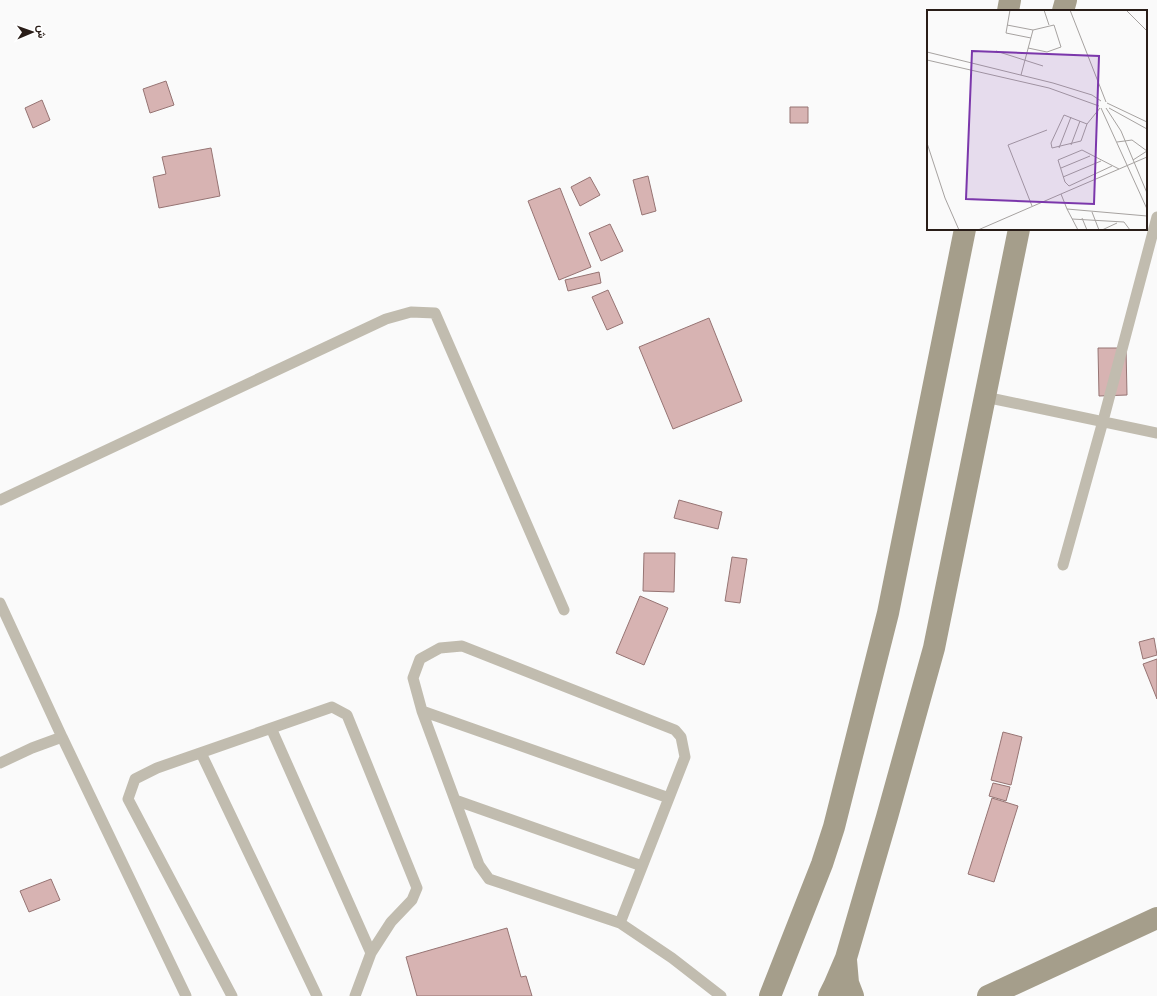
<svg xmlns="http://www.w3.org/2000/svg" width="1157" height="996" viewBox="0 0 1157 996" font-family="Georgia,Vazirmatn,serif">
<rect width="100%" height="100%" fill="#fafafa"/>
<path fill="#d7b3b2" stroke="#967473" d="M166 81 174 105 150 113 143 89Z
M42 100 50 120 33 128 25 108Z
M790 107H808V123H790Z
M211 148 220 196 159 208 153 177 166 174 162 157Z
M648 176 656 211 642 215 633 180Z
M590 177 600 195 580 206 571 187Z
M560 188 591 267 559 280 528 201Z
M610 224 623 251 601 261 589 233Z
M599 272 601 283 568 291 565 280Z
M608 290 623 323 607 330 592 297Z
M709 318 742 401 673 429 639 347Z
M1098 348H1126L1127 395 1099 396Z
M679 500 722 512 718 529 674 518Z
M644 553H675L674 592 643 591Z
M732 557 747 559 740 603 725 601Z
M640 596 668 608 644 665 616 653Z
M1154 638 1157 655 1143 659 1139 642Z
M1157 659V699L1143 664Z
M1003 732 1022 737 1011 785 991 780Z
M993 783 1010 787 1006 801 989 796Z
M992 798 1018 806 994 882 968 874Z
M51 879 60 900 29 912 20 891Z
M507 928 521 977 526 976 532 996H417L406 957Z"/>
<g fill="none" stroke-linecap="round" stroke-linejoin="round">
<path stroke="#c1bcaf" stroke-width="11" d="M985 397 1157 433
M0 500 386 319 411 312 435 313 564 610
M1063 565 1103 421 1157 217
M0 603 62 737
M422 711 669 798
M271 728 371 953
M201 753 317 996
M0 763 32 748 62 737 186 996
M455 800 642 866
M620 923 685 757 681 737 675 730 462 646 440 648 420 659 413 678 422 711 479 865 489 879 620 923 672 958 721 996
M232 996 128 799 135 779 157 768 332 707 347 715 417 888 412 900 391 922 371 953 355 996"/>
<path stroke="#a59e8b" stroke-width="22" d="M1008 11 1010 0
M1063 11 1066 0
M846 960 848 983 853 996
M770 996 822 864 834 827 888 613 965 229
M829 996 834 986 846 958 887 817 934 648 1019 229
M988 996 1157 918"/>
</g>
<g transform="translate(927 10)">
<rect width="220" height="220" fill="#fafafa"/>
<path fill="none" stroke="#a6a2a0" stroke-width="1" d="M83 0 79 23 104 28M117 0 122 15M143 0 179 92M199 0 220 21M80 15 106 20 94 65M101 38 120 42 134 37 127 15 106 20M69 41 116 56M0 42 126 73 165 85 174 91M0 50 122 78 172 96M180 93 220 112M174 98 220 199M179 98 194 121 220 183M182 98 220 119M160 114 137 105 124 133 125 138 154 131 160 114 173 98M190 132 205 130 220 141M0 133 18 188 32 220M144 135 153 111M132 138 144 107M220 147 134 184 140 199 220 206M206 150 220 141M185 156 142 176 138 172 131 150 155 140 192 159M134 158 163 146M136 167 174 151M105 196 81 135 120 120M140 199 151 220M165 202 172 220M155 208 160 220M145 209 197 212 203 220M51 220 134 184M175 220 190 213"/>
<path fill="#7b37ab" fill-opacity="0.15" stroke="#7b37ab" stroke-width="2" d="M45 41 172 46 167 194 39 189Z"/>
<rect width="220" height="220" fill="none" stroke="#291d18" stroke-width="2"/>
</g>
<g transform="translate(32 32) rotate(88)" stroke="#ffffff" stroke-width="3" paint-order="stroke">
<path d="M0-3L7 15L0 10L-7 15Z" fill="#291d18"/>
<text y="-6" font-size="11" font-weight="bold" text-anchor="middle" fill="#291d18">ش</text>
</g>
</svg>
